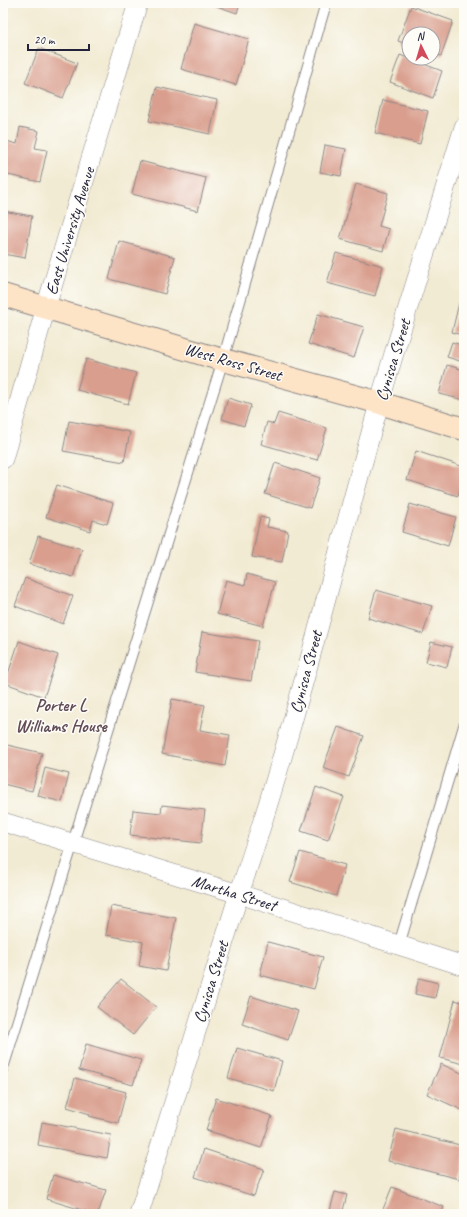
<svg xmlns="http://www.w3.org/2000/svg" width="467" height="1217" viewBox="0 0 467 1217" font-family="Caveat,sans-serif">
<rect width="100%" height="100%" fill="#fdfcf7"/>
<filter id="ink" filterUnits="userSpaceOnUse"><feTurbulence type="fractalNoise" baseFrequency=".025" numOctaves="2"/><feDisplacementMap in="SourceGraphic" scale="8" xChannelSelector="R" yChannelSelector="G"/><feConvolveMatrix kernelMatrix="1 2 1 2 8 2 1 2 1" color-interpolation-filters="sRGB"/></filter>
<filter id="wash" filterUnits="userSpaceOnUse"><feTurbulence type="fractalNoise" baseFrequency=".012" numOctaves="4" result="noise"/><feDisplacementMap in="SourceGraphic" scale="16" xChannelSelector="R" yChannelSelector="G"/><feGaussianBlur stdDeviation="0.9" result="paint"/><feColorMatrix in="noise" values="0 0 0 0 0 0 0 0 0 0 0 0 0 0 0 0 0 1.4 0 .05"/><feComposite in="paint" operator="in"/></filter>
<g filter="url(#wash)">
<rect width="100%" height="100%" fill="#f2ebd3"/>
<g id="blocks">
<path fill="#d99e8d" d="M208 3H240L237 13Z
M411 6 453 21 441 56 433 53V34H409V45L398 41Z
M194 23 249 39 236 85 181 69Z
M39 48 77 63 63 98 25 83Z
M400 55 442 71 433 98 390 82Z
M157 87 217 100 210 134 149 121Z
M383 100 428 111 420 144 375 133Z
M20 127 39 131 35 148 47 150 40 182 3 174V140L17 144Z
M325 145 346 149 341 176 320 172Z
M140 161 206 178 198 211 132 194Z
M356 184 388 193 379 226 389 229 383 251 340 239Z
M3 211 32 216 25 258 3 254Z
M119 241 175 257 165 294 109 279Z
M336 253 383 266 375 296 327 283Z
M459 303 464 304V336L452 332Z
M318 314 364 327 354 358 308 344Z
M452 342 464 346 463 362 447 357Z
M86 359 136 373 128 404 77 390Z
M447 365 464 370V400L439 394Z
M228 398 251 405 244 426 222 419Z
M278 413 327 428 317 460 261 444 267 422 274 424Z
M69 421 130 432 124 462 63 451Z
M416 451 464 467V476L458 496 407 480Z
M275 463 320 478 310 508 265 494Z
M57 485 113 503 107 524 93 520 90 531 46 517Z
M410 504 456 517 448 546 402 532Z
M260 517 269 519 267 527 288 531 282 562 252 557Z
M38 536 82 549 73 577 29 564Z
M247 574 275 582 263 626 217 614 226 580 245 585Z
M25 578 73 596 63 624 15 606Z
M376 590 432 606 423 634 368 618Z
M202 632 258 641 251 681 195 672Z
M19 641 58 655 44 697 5 683Z
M431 642 452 647 447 667 426 662Z
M172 699 205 705 200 730 230 735 225 766 162 754Z
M338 727 364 736 349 777 323 768Z
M3 744 42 753 32 791 3 784Z
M45 768 69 774 62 802 38 796Z
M316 787 344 797 328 840 301 831Z
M162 805 205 810 201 843 130 835 133 810 161 813Z
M300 852 345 865 336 896 290 882Z
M111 906 176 918 166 971 139 966 143 942 106 935Z
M268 942 323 957 314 989 260 975Z
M419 978 438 983 435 998 415 994Z
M121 979 156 1007 133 1035 97 1007Z
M251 996 298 1011 288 1040 242 1024Z
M455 1000 464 1003V1064L440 1058Z
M86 1044 141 1060 133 1085 79 1070Z
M237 1048 282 1061 274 1091 228 1078Z
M441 1064 464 1074V1111L427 1094Z
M75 1078 126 1092 118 1123 89 1116 90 1114 67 1107Z
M216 1098 272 1116 261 1148 206 1130Z
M42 1122 111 1135 107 1158 38 1145Z
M396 1129 464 1146V1158L459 1179 388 1161Z
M204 1149 264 1169 254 1196 195 1177Z
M53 1175 106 1190 98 1214H95L46 1199Z
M392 1187 444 1207 441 1214H381Z
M335 1192 347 1195 342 1214H329Z"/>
</g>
</g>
<g filter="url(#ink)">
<use href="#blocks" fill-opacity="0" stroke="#8a8687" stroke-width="1"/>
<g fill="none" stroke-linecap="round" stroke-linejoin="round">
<g stroke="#8a8687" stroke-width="12">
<path id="lane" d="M399 945 464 726
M3 1068 223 360 326 3"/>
</g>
<g stroke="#8a8687" stroke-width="20">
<path id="street" d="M3 459 46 307 138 3
M3 822 239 894 464 966
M139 1214 239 894C294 733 333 567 379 404 406 311 436 219 464 127"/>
</g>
<g stroke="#8a8687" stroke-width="24">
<path id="secondary" d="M3 295 209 356 380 403 464 429"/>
</g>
<use href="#lane" stroke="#fff" stroke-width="10"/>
<use href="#street" stroke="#fff" stroke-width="19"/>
<use href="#secondary" stroke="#fee4c6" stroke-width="22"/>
</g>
</g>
<g text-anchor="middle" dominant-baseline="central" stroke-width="3" stroke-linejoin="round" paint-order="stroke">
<g font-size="17" fill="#22223b" stroke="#fdfcf7">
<text transform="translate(70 231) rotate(-73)">East University Avenue</text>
<text transform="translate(393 360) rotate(-73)">Cynisca Street</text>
<text transform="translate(233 362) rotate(16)">West Ross Street</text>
<text transform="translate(306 672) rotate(-75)">Cynisca Street</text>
<text transform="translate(234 893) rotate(17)">Martha Street</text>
<text transform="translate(211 982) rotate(-73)">Cynisca Street</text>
</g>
<g font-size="18" font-weight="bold" fill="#624d58" stroke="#fdfcf7">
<text x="61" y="705">Porter L<tspan x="61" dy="21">Williams House</tspan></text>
</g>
</g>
<rect width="467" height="1217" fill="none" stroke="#fdfcf7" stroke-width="16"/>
<g transform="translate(421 46) rotate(355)"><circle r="19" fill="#fdfcf7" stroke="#a5a5ac"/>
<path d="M0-3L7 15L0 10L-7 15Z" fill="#d1495b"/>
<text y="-6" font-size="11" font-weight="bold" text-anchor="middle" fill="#22223b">N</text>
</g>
<path d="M28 44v6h61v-6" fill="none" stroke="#22223b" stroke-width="2"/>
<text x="34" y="44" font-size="12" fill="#22223b" stroke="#fdfcf7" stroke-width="3" paint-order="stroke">20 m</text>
</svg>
